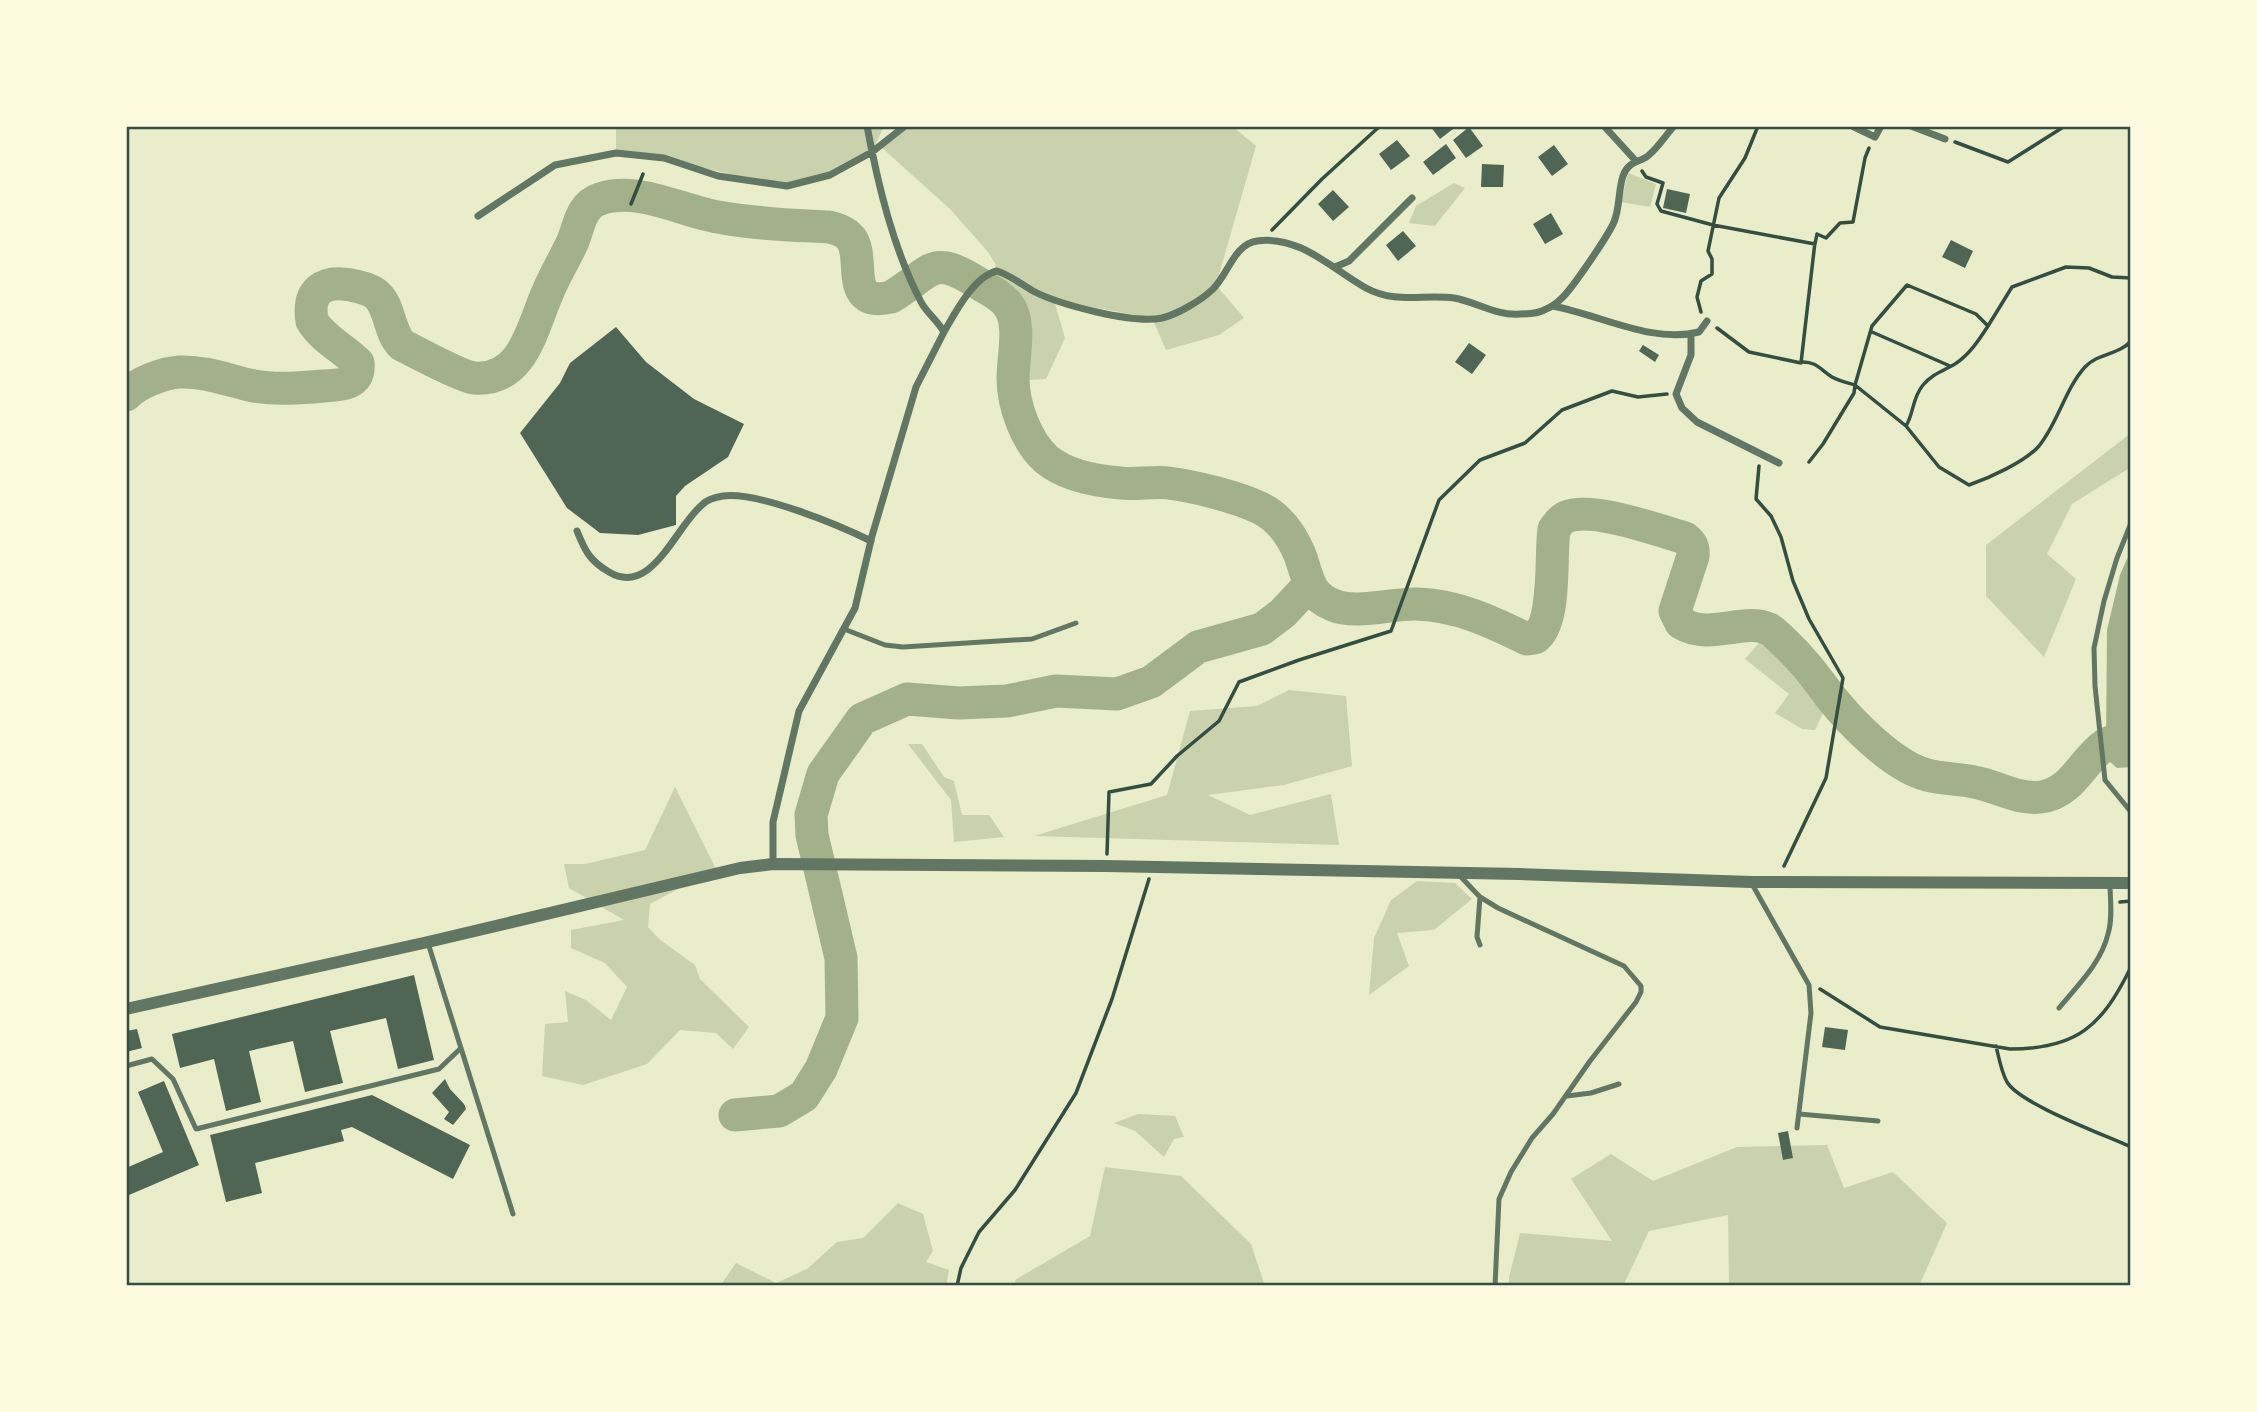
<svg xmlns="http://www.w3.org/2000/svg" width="2257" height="1412" viewBox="0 0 2257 1412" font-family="'Zilla Slab',serif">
<rect width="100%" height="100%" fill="#e9edc9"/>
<path fill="#cad2ad" d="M616 126H884L872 152 830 175 777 185 674 161 616 153Z
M900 126H1232L1256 146 1216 285 1244 318 1219 335 1166 350 1152 318 1054 300 1065 338 1046 379 1013 381C1014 359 1021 328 1009 308 1005 300 995 295 988 289L996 265 988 252 950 209 880 146Z
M1628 173 1656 184 1650 207 1621 202Z
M1454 183 1465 188 1435 226 1409 223 1416 206Z
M2131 433V467L2072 504 2047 554 2076 579 2044 657 1986 596V545Z
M1770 630 1807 663 1831 697 1815 730 1802 729 1775 713 1789 694 1745 659Z
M1289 690 1346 696 1352 766 1284 785 1208 795 1250 815 1331 794 1339 845 1034 836 1167 795 1190 711 1257 706Z
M908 744H922L944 777 954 781 962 815H989L1004 837 954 842 951 800Z
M675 787 716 869 650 904 648 927 659 939 695 965 700 979 749 1027 733 1049 716 1033 680 1030 647 1064 583 1085 542 1076 545 1024 568 1022 565 991 586 1000 611 1020 627 987 605 963 571 948V930L624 920 569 888 564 864H585L645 850Z
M1417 881 1455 883 1472 899 1434 930 1397 933 1409 966 1369 995 1374 938 1391 900Z
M1138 1114 1175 1116 1184 1137 1174 1139 1164 1157 1135 1131 1114 1123Z
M1827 1145 1844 1188 1893 1172 1947 1223 1919 1286H1729L1728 1215 1649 1231 1623 1286H1509V1277L1520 1233 1612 1241 1571 1179 1611 1154 1653 1181 1737 1147Z
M1105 1167 1181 1176 1251 1244 1265 1286H1016L1015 1280 1090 1236Z
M898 1203 923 1214 933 1251 926 1262 949 1270 946 1286H720L736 1263 776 1283 807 1269 837 1242 863 1238Z"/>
<path fill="#a3b18a" d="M2131 550V767L2117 768 2109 761 2106 743 2107 630 2120 575Z"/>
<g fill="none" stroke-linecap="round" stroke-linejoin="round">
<path stroke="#a3b18a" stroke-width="33" d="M126 395C137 383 163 373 180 372 205 371 230 381 254 386 277 390 301 388 324 386 341 385 360 385 358 363 343 348 323 339 312 321 307 290 324 280 351 285 360 287 370 289 377 295 391 308 388 331 402 345 416 352 460 376 474 378 523 382 532 328 547 294 554 276 565 259 573 241 579 226 581 205 600 199 639 186 681 211 718 217 755 224 793 225 829 227 838 229 847 232 852 240 865 261 844 308 891 297 932 273 929 252 978 283 987 289 1002 296 1008 305 1022 323 1013 357 1013 378 1013 405 1026 441 1046 459 1066 476 1095 481 1121 483 1136 485 1153 481 1168 483 1194 486 1237 497 1260 508 1279 517 1292 536 1300 555 1308 577 1308 595 1333 605 1356 615 1393 603 1417 604 1457 605 1492 622 1527 639L1535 638C1557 622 1550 555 1554 529 1558 524 1561 519 1566 517 1592 506 1657 530 1685 538 1691 543 1694 547 1693 556L1675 611 1681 623C1710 641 1744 617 1769 629 1775 632 1780 639 1785 643 1804 661 1814 675 1829 695 1851 723 1893 766 1927 775 1943 779 1959 779 1974 782 1997 786 2017 800 2041 797 2073 793 2083 759 2106 744 2112 740 2124 739 2131 736
M735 1115 779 1111 804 1096 821 1069 842 1018 841 958 812 835 811 815 823 774 862 719 907 699 959 703 1007 701 1056 691 1117 694 1151 682 1198 647 1262 629 1283 613 1309 585"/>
</g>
<path fill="#4f6655" d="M1430 126H1457L1440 139Z
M1469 127 1483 146 1466 158 1453 140Z
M1397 140 1410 156 1391 170 1379 154Z
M1446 144 1456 158 1433 175 1423 162Z
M1554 145 1568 164 1552 176 1538 157Z
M1482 164 1504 165 1503 187H1481Z
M1667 189 1690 194 1686 213 1663 208Z
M1333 190 1349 207 1333 221 1318 204Z
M1551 213 1563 234 1545 244 1533 224Z
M1403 231 1416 246 1398 261 1386 245Z
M1951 240 1973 251 1965 268 1942 257Z
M616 327 646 362 694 399 744 424 728 457 685 486 676 496V525L638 535 600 533 567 508 520 433 560 383 570 363Z
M1469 343 1486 355 1472 374 1455 362Z
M1643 345 1659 355 1655 362 1639 351Z
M414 975 434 1060 398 1069 386 1018 330 1031 343 1083 305 1092 293 1041 249 1051 261 1102 226 1111 214 1059 180 1068 172 1034Z
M1825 1027 1848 1030 1845 1050 1822 1047Z
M137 1029 142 1048 126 1052V1031Z
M445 1079 450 1089 464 1104 466 1109 453 1125 444 1119 449 1112 432 1093Z
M164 1081 199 1165 129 1195 126 1188V1168L163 1152 138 1092Z
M372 1095 470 1145 453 1179 352 1127 341 1130 344 1141 255 1163 262 1193 226 1202 210 1135Z
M1788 1131 1793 1158 1783 1160 1778 1133Z"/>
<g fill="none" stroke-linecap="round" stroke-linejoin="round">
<path stroke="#344e41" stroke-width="3.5" d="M1955 142 2008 162 2065 126
M1642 171 1646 177 1663 183 1657 204 1661 211 1713 225 1815 244 1817 234 1826 238 1840 223 1853 222 1865 158 1869 148
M631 204 643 174
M1272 230 1322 179 1380 126
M1701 312 1697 297 1701 281 1712 274V259L1708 251 1719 198 1745 158 1758 126
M1988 326 2012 287 2066 267 2089 268 2112 277 2131 278
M1717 328 1749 352 1801 363 1815 242
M1872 332 1950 366
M1801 362C1816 361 1821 370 1832 377 1839 381 1848 383 1855 385L1854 393 1823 444 1809 462
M1906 426 1855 385 1872 326 1907 285 1976 314 1988 326C1979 340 1969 355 1955 364 1943 371 1932 374 1923 385 1912 398 1914 413 1906 426L1939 467 1969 485C1989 478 2025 462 2039 446 2058 423 2065 389 2085 367 2098 353 2119 355 2131 341
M1759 466 1756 499 1771 516 1781 537 1793 581 1809 619 1843 678 1826 778 1784 866
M1107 854 1109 792 1151 784 1177 756 1219 721 1239 682 1299 660 1391 631 1439 500 1480 460 1525 443 1562 410 1612 391 1638 397 1667 394
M2120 902 2131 901
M1820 989 1880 1027 2010 1049C2077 1049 2102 1026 2131 967
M1996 1046C1999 1058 2001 1071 2007 1082 2020 1104 2105 1135 2131 1147
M957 1286 961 1268 979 1232 1015 1190 1076 1093 1112 999 1149 879"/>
<path stroke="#617663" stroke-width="5" d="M2131 523 2117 558 2104 601 2094 648 2095 686 2105 780 2131 812
M844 629 885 645 903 647 1032 639 1076 623
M1460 876 1480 897 1498 908 1624 966 1641 986V992L1636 1002 1590 1061 1553 1114 1532 1138 1511 1172 1499 1199 1495 1286
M1752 884 1809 985 1811 1013 1797 1128
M428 943 513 1214
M1480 945 1477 937 1480 897
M2059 1008C2078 985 2101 963 2108 934 2113 918 2110 899 2110 883
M126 1066 152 1059 173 1079 196 1129 439 1069 461 1048
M1567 1096 1591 1093 1619 1084
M1799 1114 1878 1121"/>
<path stroke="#617663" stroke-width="7" d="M1604 126 1635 160
M1852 126 1875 137 1881 126
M1911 126 1945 139
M478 216 555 165 616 153 664 158 718 176 787 186 830 175 872 152 905 126
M1335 267 1349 261 1412 198
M1552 306C1599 314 1651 344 1699 332L1707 321
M944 332C955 313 974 276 997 271 1010 275 1021 284 1033 291 1060 305 1133 324 1162 318 1178 314 1200 301 1212 290 1228 275 1234 244 1257 241 1300 235 1332 269 1366 288 1395 304 1424 294 1454 298 1477 302 1496 316 1520 314 1528 314 1540 313 1546 309 1552 307 1559 301 1563 297 1573 287 1608 236 1614 222 1620 208 1618 191 1623 176 1629 159 1642 163 1650 154 1659 146 1666 135 1674 126
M1691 334V355L1676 394 1682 408 1697 422 1779 463
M577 531C585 551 590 561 609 572 652 598 676 525 703 504 707 500 717 497 723 496 757 491 839 525 871 541
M773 864V822L799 711 855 608 872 536 916 387 944 332C937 320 926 312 921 302 893 248 878 185 867 126"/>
<path stroke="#617663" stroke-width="12" d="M126 1009 428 942 740 868 773 864 1106 866 1520 874 1751 882 2131 883"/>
</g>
<rect width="2257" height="1412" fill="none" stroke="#fefae0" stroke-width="256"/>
<rect x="128" y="128" width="2001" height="1156" fill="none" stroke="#344e41" stroke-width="2.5"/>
</svg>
